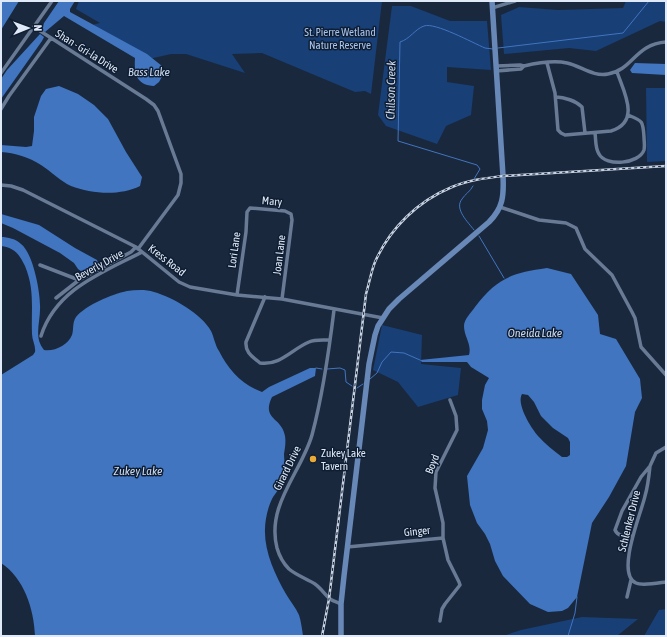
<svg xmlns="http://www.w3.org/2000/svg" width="667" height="637" viewBox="0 0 667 637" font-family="'Asap Condensed',sans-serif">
<rect width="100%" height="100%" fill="#19283d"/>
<path fill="#183f76" d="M79 1H382L371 94 365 91 355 92 262 53 232 54 245 73 186 54H171L149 59 92 25 100 23 76 9Z
M626 1H666V22L660 21 596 51 569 48 504 54 501 15 519 7 558 10 623 8Z
M392 6H411L450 21H487L491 70 447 67V82L474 86 471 115 446 126 437 144 386 126 378 115Z
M646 88H666V161L647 162Z
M382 325 422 335 421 364 461 368 458 395 418 407 398 382 373 370Z
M666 609V636H644L659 610Z
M582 617 638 619 617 636H503L521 630Z"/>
<path fill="#4175c0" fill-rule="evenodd" d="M1 1H19L1 30Z
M59 1H75L70 9V12L147 54 162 66 164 73 159 82 154 86C136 85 134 73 135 58L64 16 45 32 42 30 44 23Z
M40 34 44 37 42 41 1 99V79L7 70Z
M635 63 666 64V75L632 73 630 70Z
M59 86 78 94 94 105 108 119 126 152 142 177 140 186C120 196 92 194 71 186 60 181 52 172 41 165 29 157 15 153 1 152V145L26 147 32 146 34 131V117L41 96 46 89Z
M1 214 39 225 75 248 97 260 98 263 82 272 78 269 74 263 60 253 13 228 1 223Z
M1 237C8 237 16 239 21 244 33 253 40 291 40 305 41 321 33 337 44 350 54 352 68 345 72 335 74 329 72 323 76 317 86 305 112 294 127 291 136 290 145 289 154 292 172 297 202 314 211 331 214 337 215 345 219 351 228 369 242 385 262 392L269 387 310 368H316L315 376 272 397C261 420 282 417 285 436 286 442 285 448 284 454 284 463 287 472 283 481 281 488 275 493 272 499 268 507 265 520 265 529 264 551 275 575 286 594 290 601 296 608 299 615 301 621 302 629 303 636H35C34 609 24 578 1 563V375L33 355 35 352C36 346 32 340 32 334 31 309 35 290 25 266 19 254 15 248 1 246Z
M547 268 571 274 598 315 600 334 616 339 640 379 642 398 635 412 626 466 609 497 592 523 577 597 568 608 562 611 548 612 530 604 503 576 495 561 490 544 485 534 477 523 470 505 467 476 483 448 488 430 487 421 482 409V400L485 385 489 378 471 367 467 362H422L420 360 469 355C472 344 464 337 464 326 464 319 471 313 475 307 497 278 512 273 547 268ZM522 394 528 395 534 402 541 416 553 428 568 438 570 442V455L567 457H562C554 451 545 444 538 436 531 428 516 404 522 394Z"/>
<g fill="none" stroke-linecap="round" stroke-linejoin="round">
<path stroke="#4175c0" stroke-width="1" d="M498 48 623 33 649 1
M474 179 480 169 477 165 398 141 400 42C410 39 415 29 424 26 435 22 473 43 485 48L493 49
M473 186C470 192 465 194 462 199 454 209 468 222 474 230
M479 236 504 278
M316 368 322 369
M327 369 340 368 345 370 346 382 352 386
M370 379 377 373 382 362 391 352 404 353 420 360
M357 388 363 384
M568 636 575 613 577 597"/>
<path stroke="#687a94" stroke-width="3.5" d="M492 8 515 1
M34 27 146 99 154 105 158 111 181 174V183L178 195 138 249
M547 63 555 93 558 130 561 133 565 135 611 131C641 122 624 92 617 72
M496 66 520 65 524 66 521 69 496 71
M524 66C537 63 553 60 567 63 581 66 593 77 608 74 633 70 635 44 666 42
M1 73 52 1
M556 97C564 97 576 101 582 107L585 133
M1 109 9 96 51 38
M595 133C596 140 595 148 599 154 606 167 639 164 644 150 645 146 644 141 644 137 643 121 643 121 628 115
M1 185 11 186 23 190 136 247 179 282 190 287 237 295 282 299 383 318
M500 207 539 220 566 223 576 228 585 249 612 275 632 312 635 318 641 347 666 375
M40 265 79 280
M237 295 246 232 247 212 250 208 285 211 291 214 292 220 282 299
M265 297 246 342C245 353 253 357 260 363 280 366 292 349 309 342 315 339 323 340 330 340
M56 298 79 280 131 252 136 247
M334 310C329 351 323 394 312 435 301 473 266 505 277 548 279 555 283 563 289 569 296 575 307 579 315 584 321 588 324 594 330 599 333 601 337 602 341 604
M41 336C56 289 102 273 142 252
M650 466C649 476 648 486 645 496 642 511 615 574 636 583 642 586 658 583 666 582
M632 536C626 536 618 537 615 530L622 511 641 477 650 466 656 453 666 447
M347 547 443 538
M627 597 631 580
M440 621 442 609 445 604 460 585 459 582 448 560 443 538V523L435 488 436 472 457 430 456 416 450 400"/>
<path stroke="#6888b7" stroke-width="5.5" d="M341 636V604L344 576 369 364 375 335 378 326 389 309 399 299 489 222C503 208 504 196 503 176L492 1"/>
<g stroke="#c9d3e3" stroke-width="2.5">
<path id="rail" d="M322 636 329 599 366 294C369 284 371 272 375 262 390 228 418 201 452 187 468 180 486 178 503 176L666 166"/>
</g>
<use href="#rail" stroke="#0f1e33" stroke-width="1" stroke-dasharray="3" stroke-linecap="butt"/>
</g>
<circle fill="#eaaa38" stroke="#0f1e33" stroke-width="1.5" cx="313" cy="459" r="4"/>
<g text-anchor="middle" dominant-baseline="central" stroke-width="3" stroke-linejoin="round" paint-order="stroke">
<g font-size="11" fill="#a9c4ec" stroke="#0f1e33">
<text x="340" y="32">St. Pierre Wetland<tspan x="340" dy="13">Nature Reserve</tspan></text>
</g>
<g font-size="11" fill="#dfe9f8" stroke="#0f1e33">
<text transform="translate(87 51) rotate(32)">Shan - Gri-la Drive</text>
<text transform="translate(272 201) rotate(5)">Mary</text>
<text transform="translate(234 250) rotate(-82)">Lori Lane</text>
<text transform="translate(279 255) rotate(-83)">Joan Lane</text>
<text transform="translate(167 260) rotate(38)">Kress Road</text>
<text transform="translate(99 265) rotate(-29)">Beverly Drive</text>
<text transform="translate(432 464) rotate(-68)">Boyd</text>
<text transform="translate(287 468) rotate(-64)">Girard Drive</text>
<text transform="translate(629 521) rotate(-76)">Schlenker Drive</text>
<text transform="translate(417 531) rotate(-6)">Ginger</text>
</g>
<g font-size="11" fill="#dfe9f8" stroke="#0f1e33" text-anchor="start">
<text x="321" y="453">Zukey Lake<tspan x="321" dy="13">Tavern</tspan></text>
</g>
<g font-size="12" font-style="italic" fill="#cddaef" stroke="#0f1e33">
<text x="149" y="72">Bass Lake</text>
<text transform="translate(391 90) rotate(-89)">Chilson Creek</text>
<text x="535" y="333">Oneida Lake</text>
<text x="138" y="471">Zukey Lake</text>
</g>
</g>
<rect width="667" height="637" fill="none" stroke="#dfe9f8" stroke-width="4"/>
<g transform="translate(28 28) rotate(89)" stroke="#0f1e33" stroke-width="3" paint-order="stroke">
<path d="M0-3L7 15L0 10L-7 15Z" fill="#dfe9f8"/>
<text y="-6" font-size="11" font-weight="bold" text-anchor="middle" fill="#dfe9f8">N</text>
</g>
</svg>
